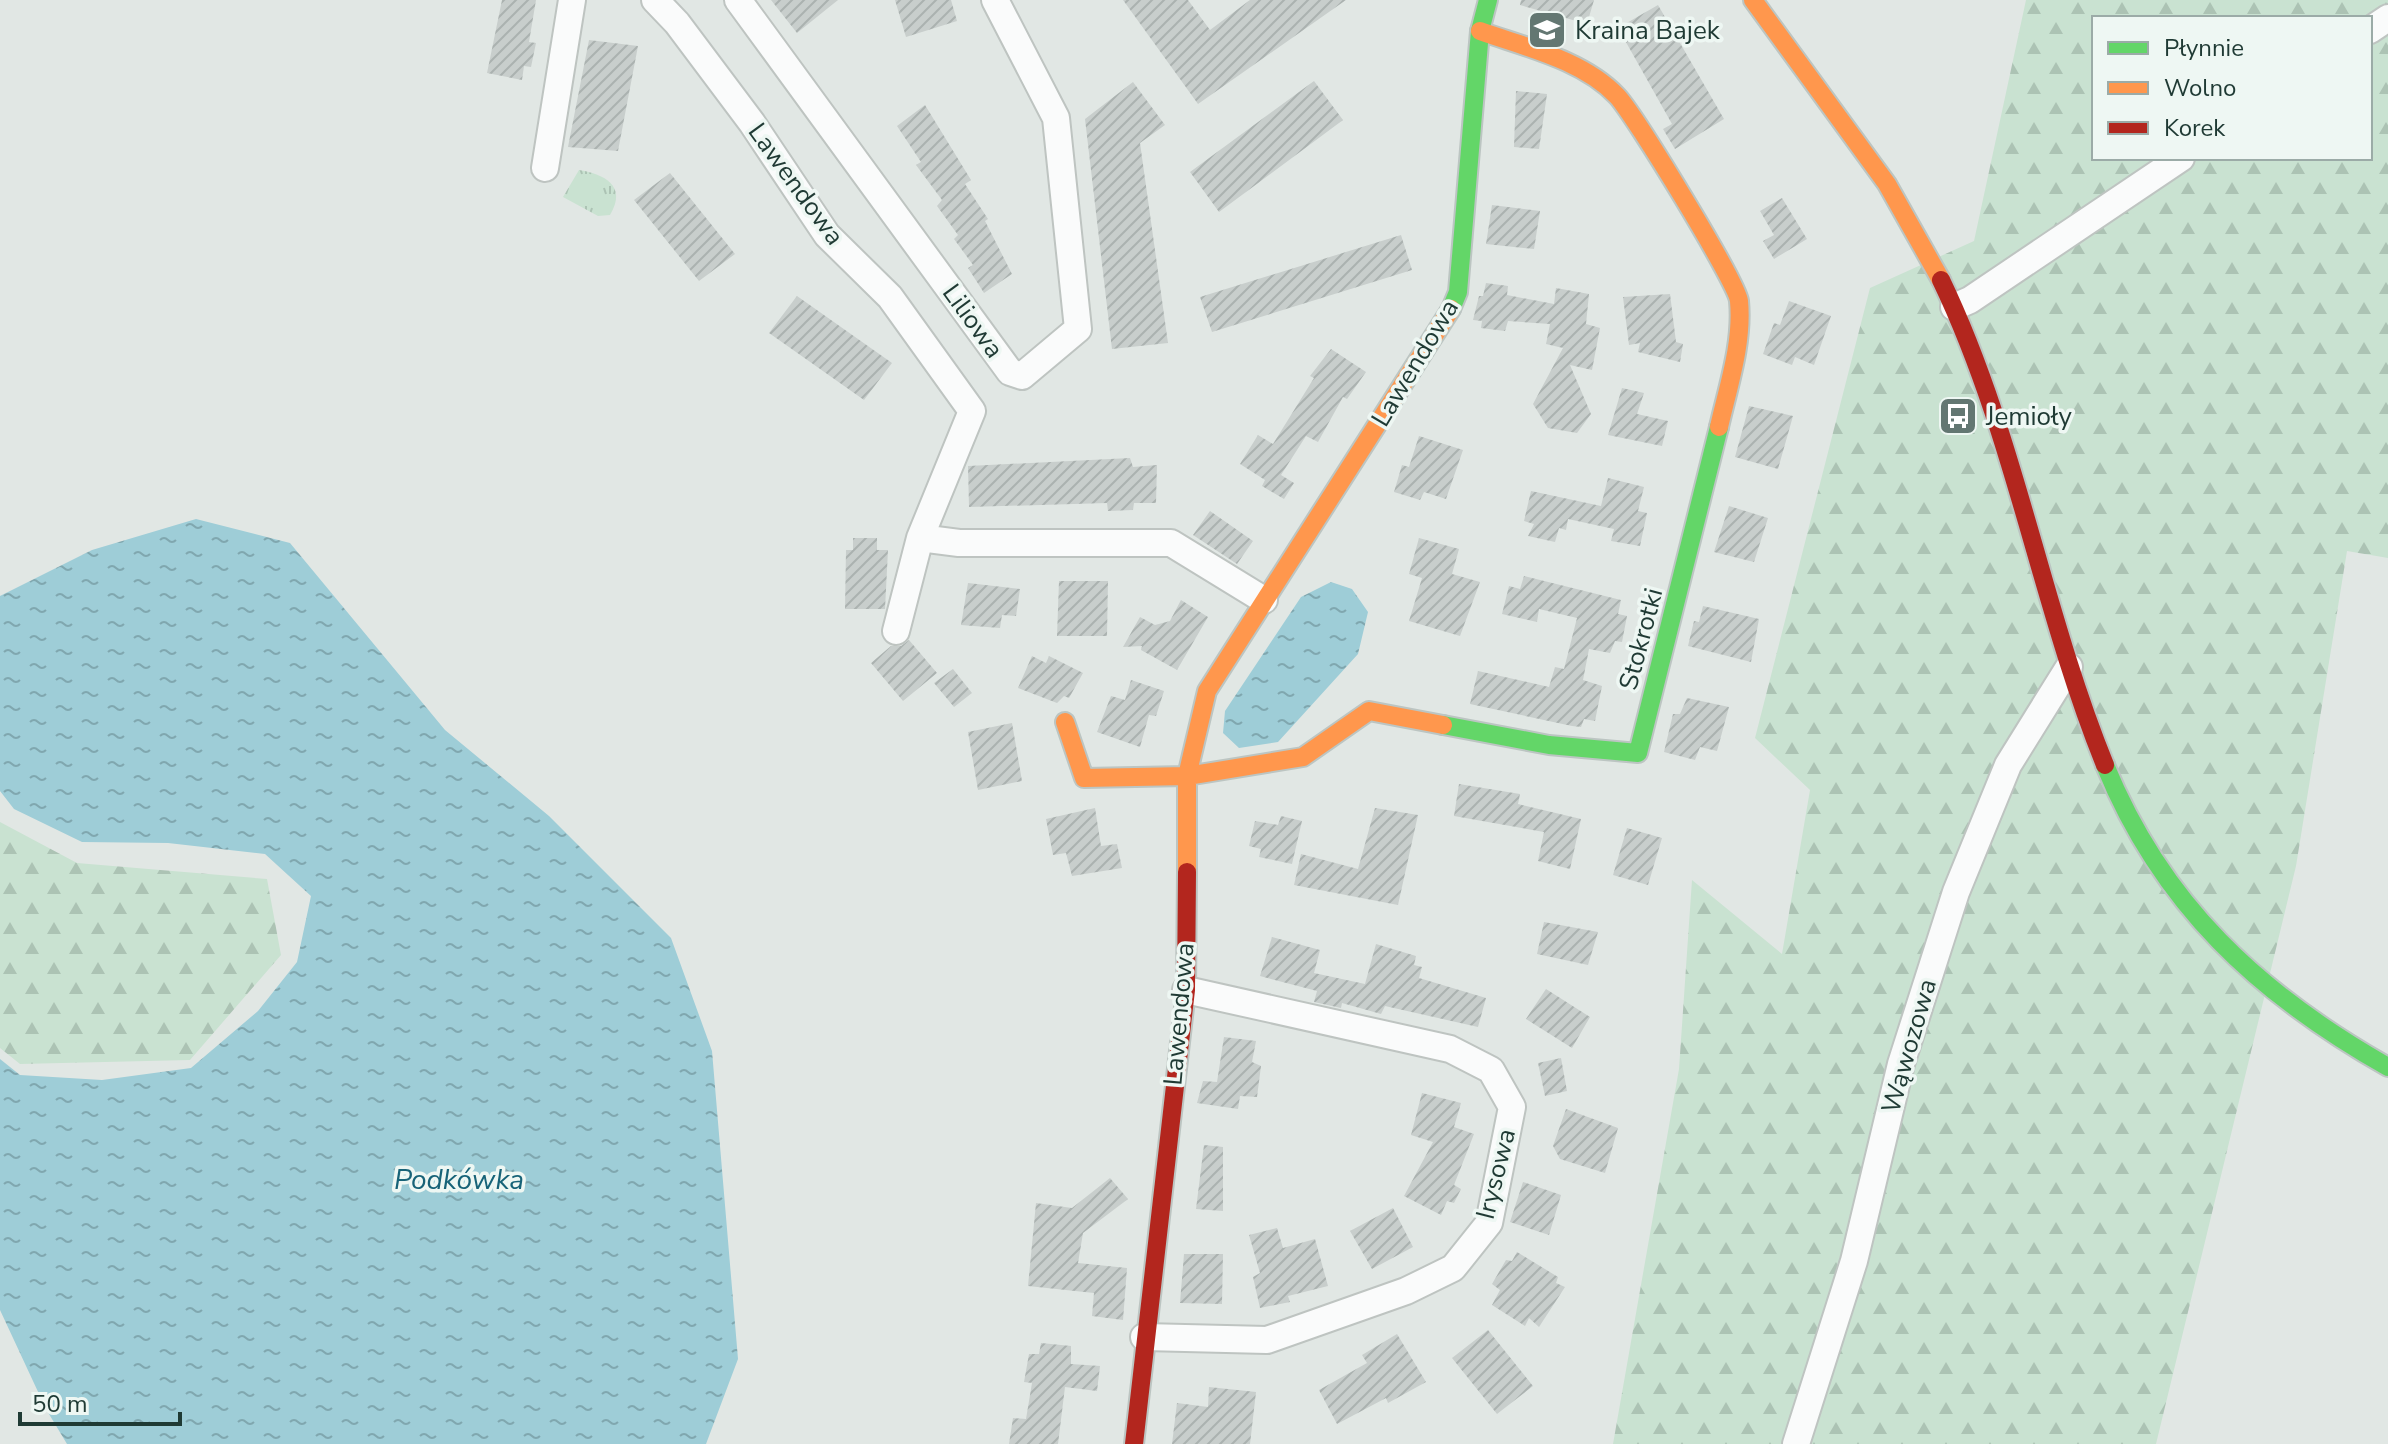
<svg xmlns="http://www.w3.org/2000/svg" width="2388" height="1444" viewBox="0 0 2388 1444" font-family="'Nunito Sans',sans-serif">
<defs>
<pattern id="forest-firs" width="22" height="20" patternUnits="userSpaceOnUse" patternTransform="scale(2)"><rect width="22" height="20" fill="#c9e2d1"/><path d="M5 1l3.5 6h-7zM16 11l3.5 6h-7z" fill="#acc3b4"/></pattern>
<pattern id="park-tufts" width="24" height="20" patternUnits="userSpaceOnUse" patternTransform="scale(2)"><rect width="24" height="20" fill="#c9e2d1"/><path d="M3 7l-1-3M5 7V3M7 7l1-3M15 17l-1-3M17 17v-4M19 17l1-3" fill="none" stroke="#acc3b4"/></pattern>
<pattern id="water-ripples" width="26" height="14" patternUnits="userSpaceOnUse" patternTransform="scale(2)"><rect width="26" height="14" fill="#9ecdd7"/><path d="M2 4q2-2 4 0t4 0M15 11q2-2 4 0t4 0" fill="none" stroke="#80a7af"/></pattern>
<pattern id="building-hatch" width="6" height="6" patternUnits="userSpaceOnUse" patternTransform="scale(2)"><rect width="6" height="6" fill="#c8cecc"/><path d="M-1 1l2-2M0 6l6-6M5 7l2-2" fill="none" stroke="#abb2b0"/></pattern>
</defs>
<rect width="100%" height="100%" fill="#e1e7e4"/>
<path fill="url(#forest-firs)" fill-rule="evenodd" d="M2026 0H2388V558L2347 551 2296 866 2156 1444H1613L1679 1069 1692 880 1782 954 1810 790 1755 738 1870 288 1974 241ZM2094 18H2370V158H2094Z
M0 822 77 863 267 879 281 955 190 1060 20 1064 0 1048Z"/>
<path fill="url(#park-tufts)" d="M579 170C603 174 628 185 610 215L598 216 563 197Z"/>
<path fill="url(#water-ripples)" d="M196 519 290 543 445 730 549 816 671 938 712 1051 738 1359 706 1444H67L46 1409 0 1310V1059L20 1075 102 1080 191 1068 258 1011 297 962 311 896 265 854 168 843 82 842 14 809 0 791V596L92 550Z
M1331 582 1352 589 1368 612 1358 654 1278 742 1239 748 1223 733 1225 711 1301 597Z"/>
<path fill="url(#building-hatch)" d="M502 0H536L529 42 536 43 531 67 524 66 522 80 487 73Z
M771 0H838L797 33Z
M895 0H951L957 21 906 37Z
M1123 0H1188L1210 30 1250 0H1346L1198 104Z
M1521 0H1594L1587 24 1520 5Z
M1658 5 1724 119 1675 149 1663 129 1672 124 1618 28Z
M589 40 638 46 618 151 568 147Z
M1314 81 1343 120 1219 212 1190 172Z
M1133 82 1165 125 1140 143 1168 343 1112 349 1085 119Z
M1516 91 1547 94 1539 149 1514 147Z
M925 105 971 180 965 184 988 219 985 221 1012 274 984 293 968 268 973 265 954 239 958 235 937 206 942 200 916 165 921 162 897 126Z
M670 173 735 254 699 281 634 200Z
M1782 198 1807 239 1774 259 1763 241 1774 235 1760 211Z
M1492 205 1540 211 1534 249 1486 244Z
M1401 235 1412 270 1212 332 1200 297Z
M1486 283 1508 286 1507 295 1554 304 1556 288 1589 294 1586 324 1600 328 1592 370 1570 365 1591 414 1577 433 1548 428 1533 404 1563 348 1546 344 1550 324 1508 321 1505 331 1481 328 1482 321 1473 320 1479 296H1483Z
M1670 294 1676 342 1683 344 1680 362 1638 352 1640 343 1629 345 1623 297Z
M797 296 892 363 864 400 769 333Z
M1789 301 1831 316 1814 365 1795 357 1792 365 1763 354 1774 323 1780 325Z
M1331 349 1366 372 1347 399 1343 397 1318 442 1306 436 1281 475 1294 483 1284 499 1262 486 1265 480 1240 464 1258 435 1273 444 1314 378 1310 376Z
M1622 388 1644 393 1637 414 1668 421 1662 446 1608 435Z
M1749 406 1793 416 1778 469 1735 457Z
M1419 436 1463 450 1446 499 1424 492 1420 500 1394 492 1402 465 1409 467Z
M1130 458 1133 467 1157 465 1156 503H1134L1133 510 1108 511 1107 503 969 507 968 466Z
M1608 478 1644 487 1638 511 1647 513 1640 546 1611 541 1614 529 1568 519 1566 530 1559 528 1555 542 1528 536 1534 524 1524 521 1531 491 1601 506Z
M1729 506 1768 518 1754 562 1714 552Z
M1210 511 1253 541 1237 564 1193 535Z
M853 538H877V550H888L885 609H845L846 550H853Z
M1419 538 1459 549 1452 574 1480 582 1460 636 1409 621 1422 578 1409 574Z
M1524 576 1621 600 1618 614 1627 616 1622 642 1615 641 1610 653 1589 649 1583 680 1602 686 1595 721 1584 719 1581 727 1572 726 1470 704 1478 671 1549 687 1555 667 1564 669 1577 618 1539 609 1537 622 1502 614 1509 586 1520 589Z
M1059 581H1108L1107 636H1057Z
M968 583 1020 589 1016 616 1002 615 1000 628 961 625Z
M1181 600 1208 617 1177 670 1141 650 1142 646 1123 647 1140 617 1155 625 1170 621Z
M1703 606 1759 619 1751 662 1688 646 1694 621 1699 622Z
M909 640 937 673 903 701 871 663 891 646H901Z
M1032 656 1046 663 1049 656 1083 673 1069 698 1064 696 1057 703 1018 688Z
M953 669 972 693 954 707 934 683Z
M1131 680 1164 691 1156 716 1149 715 1140 747 1097 732 1111 696 1125 700Z
M1687 698 1729 707 1717 751 1700 747 1695 760 1664 752 1673 714H1680Z
M1012 723 1022 781 978 790 968 732Z
M1459 784 1520 794 1518 804 1581 819 1570 869 1538 861 1544 832 1454 816Z
M1095 808 1101 846 1117 844 1122 868 1072 876 1066 853 1053 855 1046 819Z
M1375 808 1418 815 1398 905 1294 885 1301 854 1358 869Z
M1281 816 1302 821 1292 864 1259 857 1261 849 1249 846 1255 821 1278 825Z
M1627 828 1662 838 1648 885 1613 875Z
M1544 922 1598 932 1588 965 1537 954Z
M1272 937 1320 950 1314 973 1365 984 1376 944 1416 956 1414 965 1422 967 1419 978 1486 998 1478 1027 1385 1006 1381 1014 1342 1003 1341 1008 1314 1002 1317 991 1260 976Z
M1546 989 1590 1017 1572 1048 1526 1019Z
M1224 1037 1256 1041 1252 1062 1261 1066 1257 1097 1240 1096 1238 1109 1197 1103 1203 1081 1217 1082Z
M1561 1058 1567 1091 1545 1096 1538 1063Z
M1422 1093 1461 1103 1454 1127 1474 1134 1454 1185 1461 1189 1454 1203 1447 1201 1441 1215 1404 1196 1433 1142 1411 1135Z
M1566 1109 1618 1128 1605 1173 1560 1159 1553 1146Z
M1204 1145 1223 1147V1211L1196 1209Z
M1110 1178 1128 1199 1083 1233 1078 1263 1127 1268 1123 1320 1092 1316 1094 1293 1028 1286 1036 1203 1072 1208Z
M1523 1182 1561 1195 1549 1235 1510 1222Z
M1393 1208 1413 1247 1372 1269 1350 1231Z
M1277 1228 1283 1248 1315 1239 1328 1286 1288 1296 1290 1302 1260 1308 1253 1277 1260 1273 1249 1235Z
M1517 1252 1558 1277 1556 1283 1565 1287 1539 1327 1529 1318 1525 1326 1492 1305 1500 1290 1492 1284 1506 1260 1512 1261Z
M1184 1254H1223L1222 1304 1180 1303Z
M1488 1330 1533 1386 1497 1414 1452 1358Z
M1397 1334 1426 1382 1388 1403 1386 1398 1337 1424 1319 1390 1367 1363 1362 1355Z
M1041 1343 1071 1346V1364L1100 1366 1097 1391 1065 1387 1058 1444H1009L1013 1418 1026 1419 1032 1383 1024 1382 1029 1354H1039Z
M1209 1387 1256 1392 1250 1444H1172L1177 1403 1208 1407Z"/>
<g fill="none" stroke-linecap="round" stroke-linejoin="round">
<g stroke="#bec4c1" stroke-width="30">
<path id="street" d="M655 0 677 23 752 123 827 235 890 297 972 411 920 538 896 631
M738 0 1010 372 1022 376 1078 329 1056 118 995 0
M2370 30 2388 18
M545 168 572 0
M1954 307 1970 300 2181 158
M920 538 959 543H1171L1264 600
M1144 1337 1267 1340 1406 1291 1453 1268 1489 1223 1512 1107 1491 1070 1450 1049 1186 990
M1796 1444 1854 1261 1901 1064 1956 892 2008 765 2069 667"/>
</g>
<g stroke="#bcc5c2" stroke-width="22">
<path id="fast" d="M1451 309 1458 292 1480 31 1488 0
M1443 725 1549 745 1638 753 1719 427
M2105 765C2162 905 2259 994 2388 1067"/>
</g>
<g stroke="#bcc5c2" stroke-width="22">
<path id="slow" d="M1753 0 1887 184 1941 280
M1480 31C1525 47 1583 60 1617 96 1634 114 1737 282 1739 301 1743 343 1728 387 1719 427
M1065 722 1084 778 1187 776 1303 757 1369 711 1443 725
M1187 872V776L1207 691 1451 309"/>
</g>
<g stroke="#bcc5c2" stroke-width="22">
<path id="jam" d="M1941 280C2015 434 2041 607 2105 765
M1134 1444 1186 990 1187 872"/>
</g>
<use href="#street" stroke="#fafbfb" stroke-width="26"/>
<use href="#fast" stroke="#63d668" stroke-width="18"/>
<use href="#slow" stroke="#ff974d" stroke-width="18"/>
<use href="#jam" stroke="#b3261e" stroke-width="18"/>
</g>
<defs>
<g id="school-square" transform="scale(2)"><rect x="-9" y="-9" width="18" height="18" rx="4" fill="#637772" stroke="#eef7f3"/><path d="M0-5L7-2L0 1L-7-2ZM-4 1L0 2.5L4 1V4Q0 6-4 4Z" fill="#fff"/></g>
<g id="bus-square" transform="scale(2)"><rect x="-9" y="-9" width="18" height="18" rx="4" fill="#637772" stroke="#eef7f3"/><path d="M-5-6H5V4H4V6H2V4H-2V6H-4V4H-5ZM-3.5-4V0h7V-4ZM-3.5 1.2v1.5H-2V1.2ZM2 1.2v1.5H3.5V1.2Z" fill="#fff"/></g>
</defs>
<g fill-rule="evenodd">
<use href="#school-square" x="1547" y="30"/>
<use href="#bus-square" x="1958" y="416"/>
</g>
<g text-anchor="middle" dominant-baseline="central" stroke-width="7" stroke-linejoin="round" paint-order="stroke">
<g font-size="26" fill="#1f3a34" stroke="#eef7f3" text-anchor="start">
<text x="1575" y="30">Kraina Bajek</text>
<text x="1986" y="416">Jemioły</text>
</g>
<g font-size="26" fill="#1f3a34" stroke="#eef7f3">
<text transform="translate(796 184) rotate(54)">Lawendowa</text>
<text transform="translate(973 321) rotate(54)">Liliowa</text>
<text transform="translate(1415 363) rotate(-59)">Lawendowa</text>
<text transform="translate(1641 639) rotate(-75)">Stokrotki</text>
<text transform="translate(1179 1014) rotate(-85)">Lawendowa</text>
<text transform="translate(1909 1046) rotate(-74)">Wąwozowa</text>
<text transform="translate(1496 1174) rotate(-76)">Irysowa</text>
</g>
<g font-size="28" font-style="italic" fill="#176378" stroke="#eef7f3">
<text x="459" y="1180">Podkówka</text>
</g>
</g>
<rect x="2092" y="16" width="280" height="144" fill="#eef7f3" stroke="#9baba7" stroke-width="2"/>
<rect x="2108" y="42" width="40" height="12" fill="#63d668" stroke="#9baba7" stroke-width="2"/>
<text x="2164" y="56" font-size="24" fill="#1f3a34">Płynnie</text>
<rect x="2108" y="82" width="40" height="12" fill="#ff974d" stroke="#9baba7" stroke-width="2"/>
<text x="2164" y="96" font-size="24" fill="#1f3a34">Wolno</text>
<rect x="2108" y="122" width="40" height="12" fill="#b3261e" stroke="#9baba7" stroke-width="2"/>
<text x="2164" y="136" font-size="24" fill="#1f3a34">Korek</text>
<path d="M20 1412v12h160v-12" fill="none" stroke="#1f3a34" stroke-width="4"/>
<text x="32" y="1412" font-size="24" fill="#1f3a34" stroke="#eef7f3" stroke-width="6" paint-order="stroke">50 m</text>
</svg>
